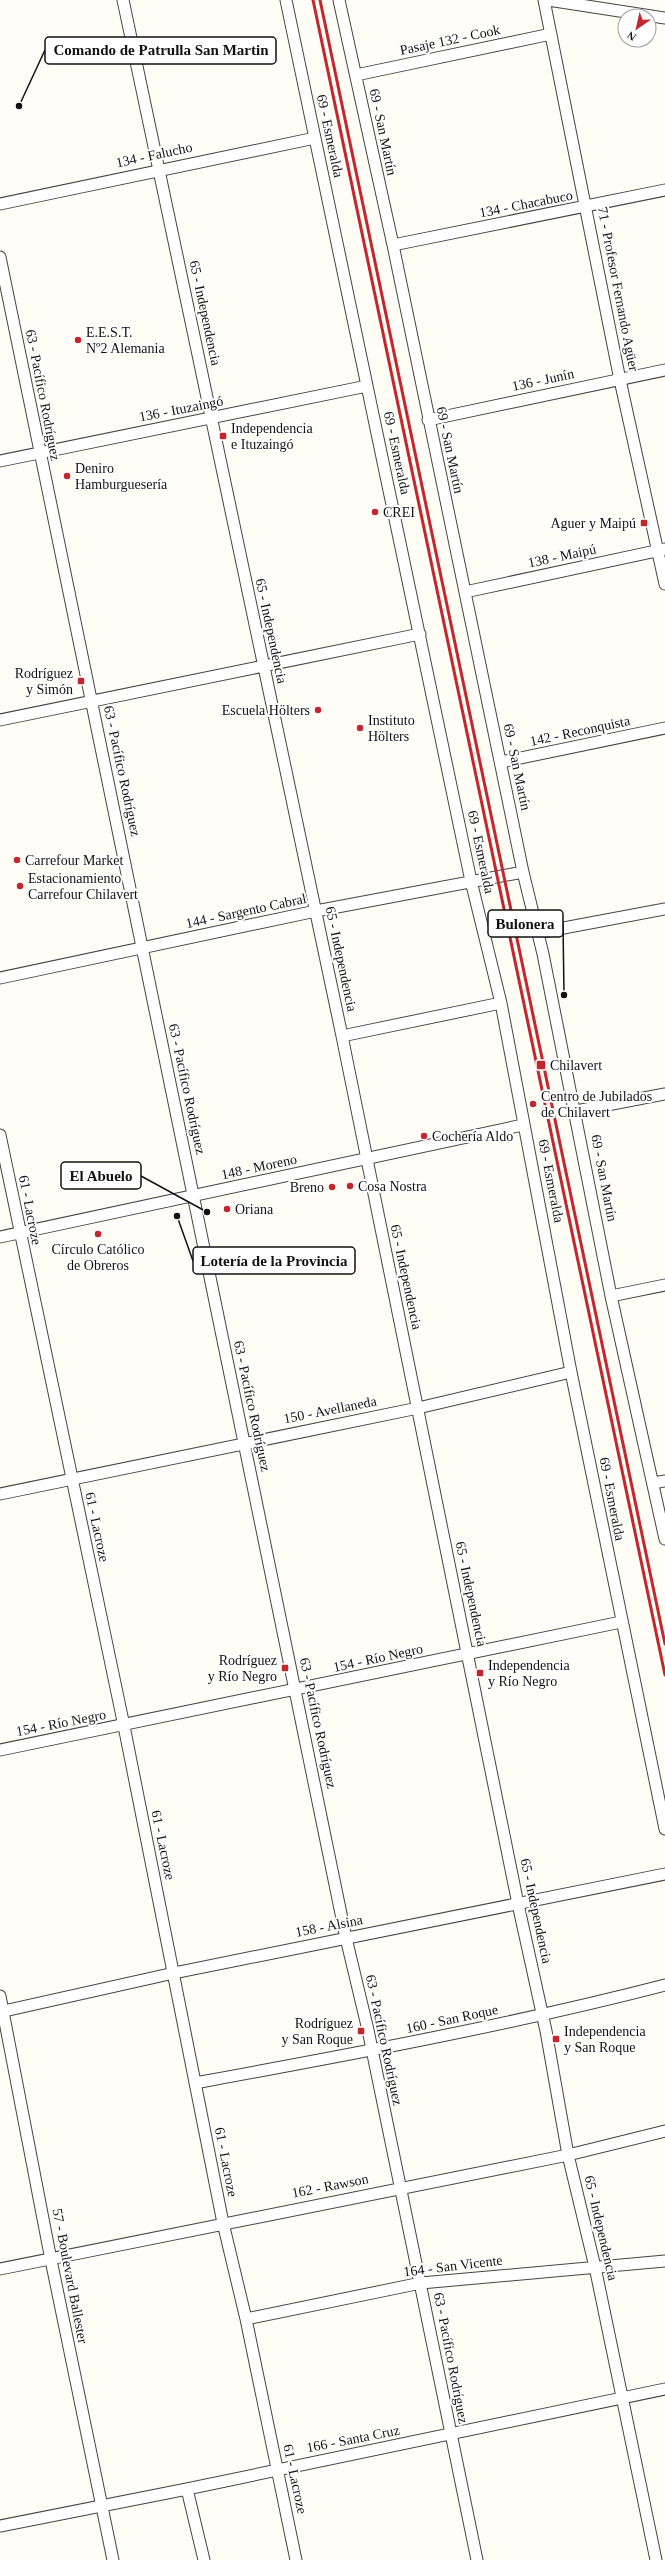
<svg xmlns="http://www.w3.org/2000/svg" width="665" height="2560" viewBox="0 0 665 2560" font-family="'Times New Roman',serif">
<rect width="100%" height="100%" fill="#fffdf5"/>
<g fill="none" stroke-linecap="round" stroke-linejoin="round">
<g stroke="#444" stroke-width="13">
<path id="minor" d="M123 0 342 1036 518 1904 546 2031 568 2155 595 2267 656 2560
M286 0 471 881 501 1003 571 1372 665 1829
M339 0 393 245 523 872 543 954 611 1296 665 1539
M544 0 620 380 665 584
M548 0 665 18
M356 75 551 34
M0 204 315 138
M393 245 665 190
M0 257 346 1938 368 2030 477 2560
M428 420 665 370
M0 461 367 386
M465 592 665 549
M0 720 420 634
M501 762 665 728
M537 933 665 909
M0 978 316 911 523 872
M342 1036 501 1003
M576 1111 665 1094
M0 1135 124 1726 223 2223 246 2319 296 2560
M0 1237 523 1125
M611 1296 665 1285
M653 1483 665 1481
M0 1494 418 1408 571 1372
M0 1750 621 1622
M0 1996 51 2260 113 2560
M0 2012 174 1973 665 1874
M195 2083C353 2054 510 2025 665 1985
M0 2269 568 2155 665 2131
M246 2319 421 2283 665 2261
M187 2489 204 2560
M0 2526 187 2489 665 2389"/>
</g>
<use href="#minor" stroke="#fff" stroke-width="11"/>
<path stroke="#c4262e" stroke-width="3" d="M313 0 665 1675
M320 0 665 1644"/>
</g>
<g fill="#c4262e" stroke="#fff" stroke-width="1.5">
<circle cx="78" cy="340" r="4"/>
<rect x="219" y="432" width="8" height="8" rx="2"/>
<circle cx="67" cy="476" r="4"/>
<circle cx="375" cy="512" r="4"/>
<rect x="640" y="519" width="8" height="8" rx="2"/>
<rect x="77" y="677" width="8" height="8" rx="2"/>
<circle cx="318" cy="710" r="4"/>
<circle cx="360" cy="728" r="4"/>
<circle cx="17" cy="860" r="4"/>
<circle cx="20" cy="886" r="4"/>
<rect x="536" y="1060" width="10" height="10" rx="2"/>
<circle cx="533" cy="1104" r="4"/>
<circle cx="424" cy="1136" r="4"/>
<circle cx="350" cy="1186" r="4"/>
<circle cx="332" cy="1187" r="4"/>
<circle cx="227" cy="1209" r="4"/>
<circle cx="98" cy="1234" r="4"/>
<rect x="281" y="1664" width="8" height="8" rx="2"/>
<rect x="476" y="1669" width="8" height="8" rx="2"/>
<rect x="357" y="2027" width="8" height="8" rx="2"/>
<rect x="552" y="2035" width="8" height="8" rx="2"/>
</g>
<g text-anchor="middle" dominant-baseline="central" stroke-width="4" stroke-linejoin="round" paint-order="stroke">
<g font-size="14" fill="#111" stroke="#fff">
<text transform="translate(450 40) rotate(-12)">Pasaje 132 - Cook</text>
<text transform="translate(383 132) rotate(78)">69 - San Martín</text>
<text transform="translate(330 136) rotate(78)">69 - Esmeralda</text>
<text transform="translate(154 155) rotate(-12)">134 - Falucho</text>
<text transform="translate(526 204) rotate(-11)">134 - Chacabuco</text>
<text transform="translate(618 289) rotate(79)">71 - Profesor Fernando Agüer</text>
<text transform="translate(205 313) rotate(78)">65 - Independencia</text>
<text transform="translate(543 380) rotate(-12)">136 - Junín</text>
<text transform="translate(43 395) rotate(79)">63 - Pacífico Rodríguez</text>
<text transform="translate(181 409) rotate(-11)">136 - Ituzaingó</text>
<text transform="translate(450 450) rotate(78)">69 - San Martín</text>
<text transform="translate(397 453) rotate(78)">69 - Esmeralda</text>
<text transform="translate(562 556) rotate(-12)">138 - Maipú</text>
<text transform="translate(271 631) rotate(78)">65 - Independencia</text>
<text transform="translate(580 731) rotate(-12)">142 - Reconquista</text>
<text transform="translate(517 767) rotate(78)">69 - San Martín</text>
<text transform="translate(122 771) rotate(78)">63 - Pacífico Rodríguez</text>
<text transform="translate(481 852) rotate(78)">69 - Esmeralda</text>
<text transform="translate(246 911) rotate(-12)">144 - Sargento Cabral</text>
<text transform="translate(341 959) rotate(78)">65 - Independencia</text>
<text transform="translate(187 1089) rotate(78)">63 - Pacífico Rodríguez</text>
<text transform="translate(259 1167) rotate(-12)">148 - Moreno</text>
<text transform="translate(604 1178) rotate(79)">69 - San Martín</text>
<text transform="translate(551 1181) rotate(79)">69 - Esmeralda</text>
<text transform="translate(30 1210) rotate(79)">61 - Lacroze</text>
<text transform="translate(406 1277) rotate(78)">65 - Independencia</text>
<text transform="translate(252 1406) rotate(78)">63 - Pacífico Rodríguez</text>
<text transform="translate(330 1410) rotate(-11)">150 - Avellaneda</text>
<text transform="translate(612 1499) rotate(79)">69 - Esmeralda</text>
<text transform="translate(97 1527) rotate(78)">61 - Lacroze</text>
<text transform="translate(471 1594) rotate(78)">65 - Independencia</text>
<text transform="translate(378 1658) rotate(-12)">154 - Río Negro</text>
<text transform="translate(61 1723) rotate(-11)">154 - Río Negro</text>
<text transform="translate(318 1723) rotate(78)">63 - Pacífico Rodríguez</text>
<text transform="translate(163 1845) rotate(78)">61 - Lacroze</text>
<text transform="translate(536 1911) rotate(78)">65 - Independencia</text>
<text transform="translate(329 1926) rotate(-11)">158 - Alsina</text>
<text transform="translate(452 2019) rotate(-12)">160 - San Roque</text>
<text transform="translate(384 2040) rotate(78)">63 - Pacífico Rodríguez</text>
<text transform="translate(226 2162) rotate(79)">61 - Lacroze</text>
<text transform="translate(330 2186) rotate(-11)">162 - Rawson</text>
<text transform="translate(601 2228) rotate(77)">65 - Independencia</text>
<text transform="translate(453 2266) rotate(-7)">164 - San Vicente</text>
<text transform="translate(70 2276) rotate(79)">57 - Boulevard Ballester</text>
<text transform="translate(451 2358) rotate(79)">63 - Pacífico Rodríguez</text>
<text transform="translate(353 2439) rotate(-11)">166 - Santa Cruz</text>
<text transform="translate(295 2479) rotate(78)">61 - Lacroze</text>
</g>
<g font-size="14" fill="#111" stroke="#fff" text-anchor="start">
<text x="86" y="332">E.E.S.T.<tspan x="86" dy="16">Nº2 Alemania</tspan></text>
<text x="231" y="428">Independencia<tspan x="231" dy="16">e Ituzaingó</tspan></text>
<text x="75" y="468">Deniro<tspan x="75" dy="16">Hamburguesería</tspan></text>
<text x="383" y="512">CREI</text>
<text x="636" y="523" text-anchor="end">Aguer y Maipú</text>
<text x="73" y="673" text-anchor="end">Rodríguez<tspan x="73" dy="16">y Simón</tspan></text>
<text x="310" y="710" text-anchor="end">Escuela Hölters</text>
<text x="368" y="720">Instituto<tspan x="368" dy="16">Hölters</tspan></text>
<text x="25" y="860">Carrefour Market</text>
<text x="28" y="878">Estacionamiento<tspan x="28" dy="16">Carrefour Chilavert</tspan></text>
<text x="550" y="1065">Chilavert</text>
<text x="541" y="1096">Centro de Jubilados<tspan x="541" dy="16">de Chilavert</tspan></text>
<text x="432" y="1136">Cochería Aldo</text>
<text x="358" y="1186">Cosa Nostra</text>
<text x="324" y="1187" text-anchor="end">Breno</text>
<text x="235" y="1209">Oriana</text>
<text x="98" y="1249" text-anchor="middle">Círculo Católico<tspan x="98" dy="16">de Obreros</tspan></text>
<text x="277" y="1660" text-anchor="end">Rodríguez<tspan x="277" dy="16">y Río Negro</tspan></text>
<text x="488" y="1665">Independencia<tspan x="488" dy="16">y Río Negro</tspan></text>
<text x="353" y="2023" text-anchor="end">Rodríguez<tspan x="353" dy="16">y San Roque</tspan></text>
<text x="564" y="2031">Independencia<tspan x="564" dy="16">y San Roque</tspan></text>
</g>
</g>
<path fill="none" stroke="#111" stroke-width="1.5" d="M19 106L45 50M564 995L563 923M207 1212L141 1176M177 1216L193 1261"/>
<g fill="#111" stroke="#fff" stroke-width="1.5">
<circle cx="19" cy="106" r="4"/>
<circle cx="564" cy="995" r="4"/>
<circle cx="207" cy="1212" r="4"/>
<circle cx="177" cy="1216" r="4"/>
</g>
<g fill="#fff" stroke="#111" stroke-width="1.5">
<rect x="45" y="37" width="231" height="27" rx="4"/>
<rect x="488" y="910" width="75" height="27" rx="4"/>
<rect x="61" y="1162" width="80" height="27" rx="4"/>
<rect x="193" y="1247" width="162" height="27" rx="4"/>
</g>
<g font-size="15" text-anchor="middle" font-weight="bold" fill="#111">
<text x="161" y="55">Comando de Patrulla San Martin</text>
<text x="525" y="929">Bulonera</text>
<text x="101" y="1181">El Abuelo</text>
<text x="274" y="1266">Lotería de la Provincia</text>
</g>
<g transform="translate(637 28) rotate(214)"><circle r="19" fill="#ffffff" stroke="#a0a0a0"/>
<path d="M0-3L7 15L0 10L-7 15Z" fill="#c4262e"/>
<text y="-6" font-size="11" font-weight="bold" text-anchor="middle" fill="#111111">N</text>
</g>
</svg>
